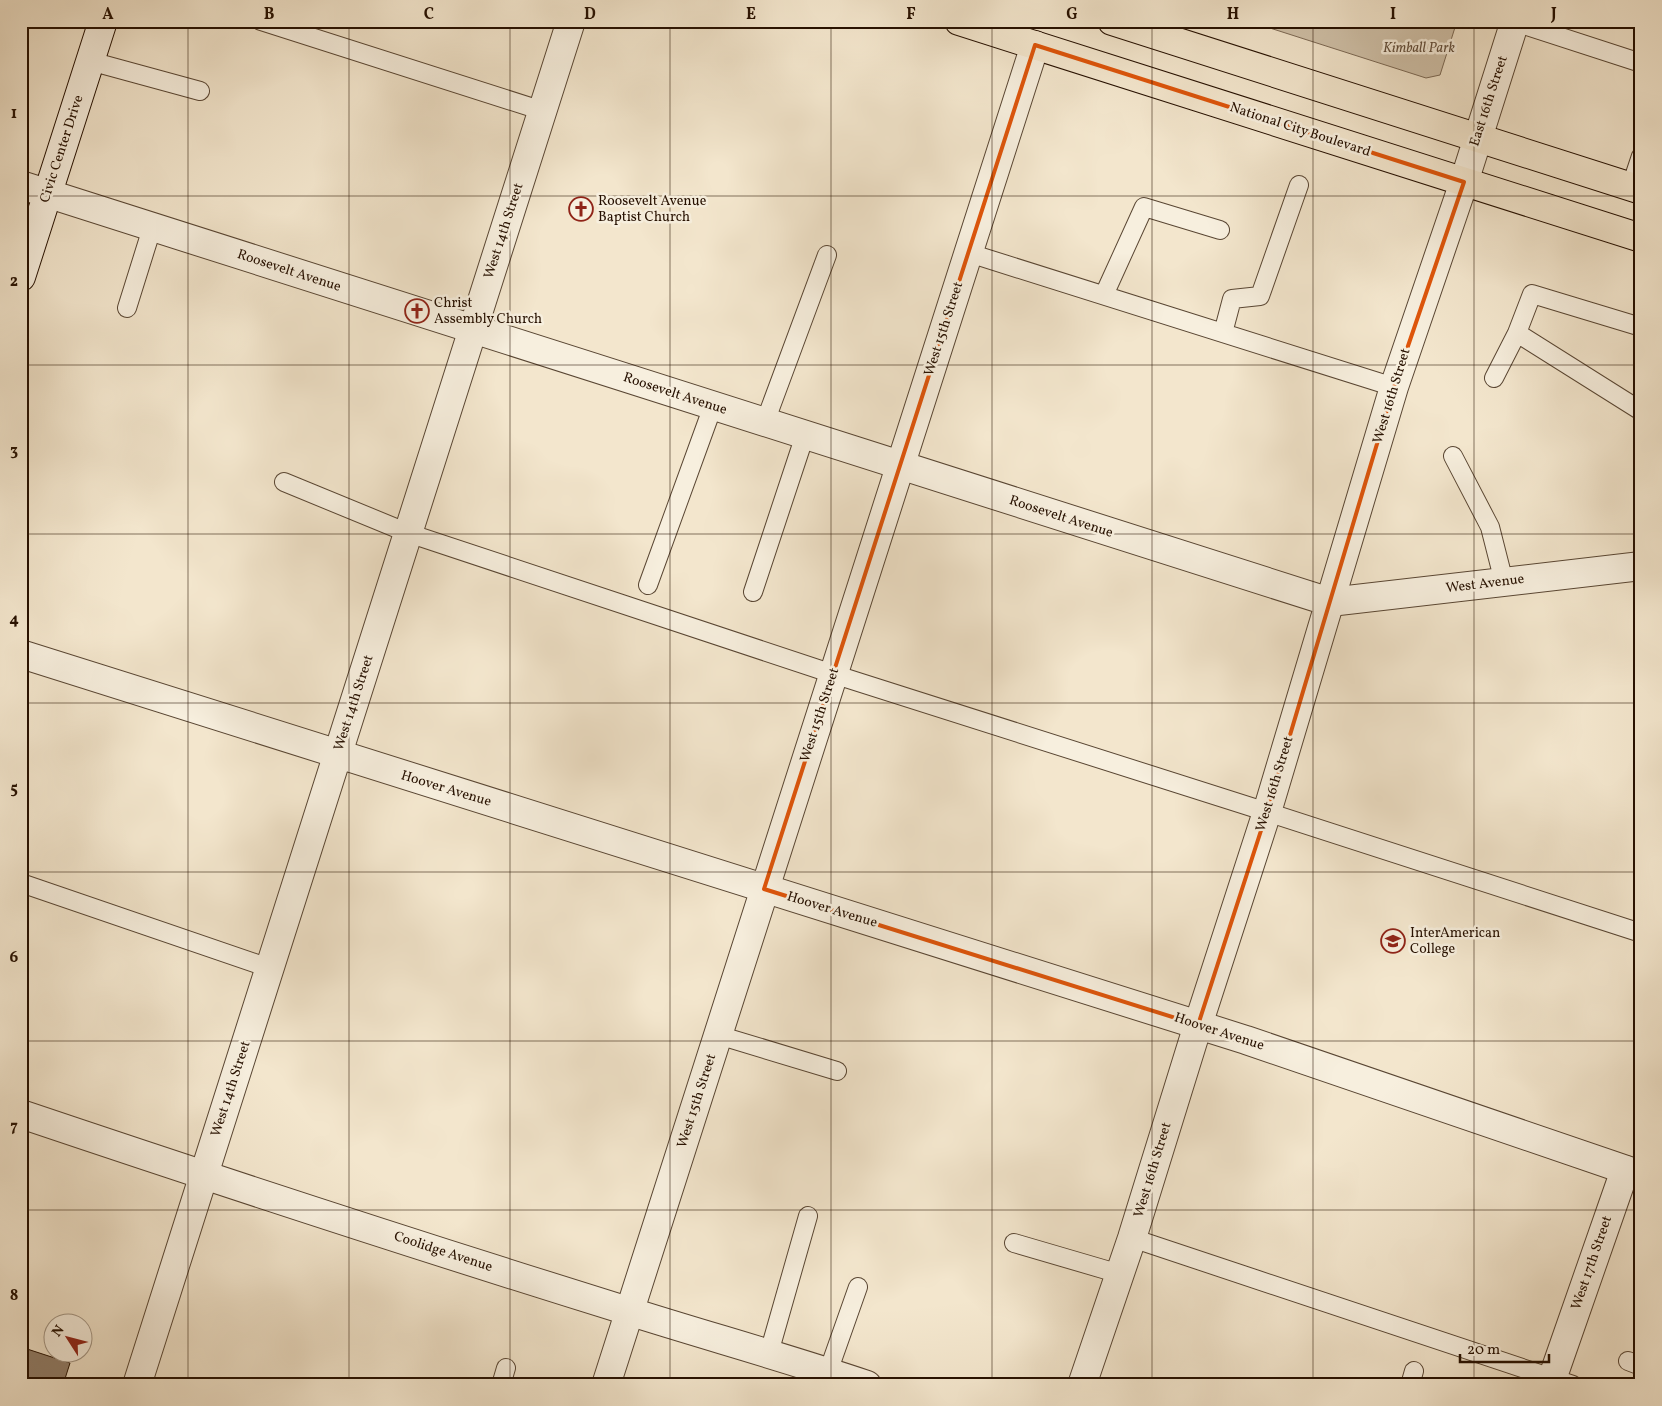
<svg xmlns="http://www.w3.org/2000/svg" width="1662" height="1406" viewBox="0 0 1662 1406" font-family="Vollkorn,serif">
<rect width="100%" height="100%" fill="#f3e6cd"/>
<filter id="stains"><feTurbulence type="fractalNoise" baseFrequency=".004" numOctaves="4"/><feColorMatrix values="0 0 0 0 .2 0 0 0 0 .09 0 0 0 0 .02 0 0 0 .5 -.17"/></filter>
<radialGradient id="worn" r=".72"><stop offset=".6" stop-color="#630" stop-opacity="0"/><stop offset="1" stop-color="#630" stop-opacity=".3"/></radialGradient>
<path fill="#d0c2aa" stroke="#7b6955" d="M1248 21H1457L1440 75 1426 78Z"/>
<path fill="#917f6b" stroke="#261000" d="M21 1347 70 1363 63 1385H21Z"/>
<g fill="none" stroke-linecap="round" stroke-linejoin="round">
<g stroke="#594633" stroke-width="20">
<path id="service" d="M261 21 543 111
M1515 22 1641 63
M90 61 200 91
M1631 186 1641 156
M969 253 1394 387
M1104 295 1144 207 1220 230
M127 308 152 228
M1223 333 1232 299 1260 296 1299 185
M1517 333 1532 294 1641 327
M1494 378 1517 333 1641 411
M765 422 827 255
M1453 456 1490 527 1504 582
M284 482 408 533 833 674 1267 812 1641 933
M648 585 713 406
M753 592 805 435
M21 883 269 968
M718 1035 837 1071
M1132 1238 1573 1385
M1014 1243 1120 1274
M769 1353 808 1216
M1628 1361 1641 1366
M828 1372 858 1287
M501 1385 506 1368
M1410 1385 1414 1371"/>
</g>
<g stroke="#594633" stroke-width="30">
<path id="minor" d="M137 1385 571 21
M606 1385 1035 45
M1082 1385 1132 1238 1198 1025 1267 812 1394 387 1464 182
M1550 1385 1625 1170"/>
</g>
<g stroke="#594633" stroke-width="30">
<path id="tertiary" d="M1464 182 1515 21
M21 185 1330 602 1641 566
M21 654 1246 1040 1641 1175
M21 1114C223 1182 425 1248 628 1311 707 1336 787 1358 867 1385"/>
</g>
<g stroke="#261000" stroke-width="30">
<path id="secondary" d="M21 277 103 21"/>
</g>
<g stroke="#261000" stroke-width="30">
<path id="primary" d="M959 21 1641 238
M1112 21 1641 190"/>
</g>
<use href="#service" stroke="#f7efde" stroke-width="18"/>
<use href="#minor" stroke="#f7efde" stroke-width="28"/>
<use href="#tertiary" stroke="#f7efde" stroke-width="28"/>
<use href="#secondary" stroke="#f7efde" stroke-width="28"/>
<use href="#primary" stroke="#f3e6cd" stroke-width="28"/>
</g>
<path fill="none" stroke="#de550b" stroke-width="4" stroke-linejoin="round" d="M1035 45 1464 182 1394 387 1267 812 1198 1025 764 889Z"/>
<path fill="none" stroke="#261000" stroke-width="1" stroke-opacity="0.55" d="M188 21V1385M349 21V1385M510 21V1385M670 21V1385M831 21V1385M992 21V1385M1152 21V1385M1313 21V1385M1474 21V1385M21 196H1641M21 365H1641M21 534H1641M21 703H1641M21 872H1641M21 1041H1641M21 1210H1641"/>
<defs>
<g id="church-ring" transform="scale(1.25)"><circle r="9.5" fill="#f7efde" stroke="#8f2418" stroke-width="1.5"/><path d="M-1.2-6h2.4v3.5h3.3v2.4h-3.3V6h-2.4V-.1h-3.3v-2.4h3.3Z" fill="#8f2418"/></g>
<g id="school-ring" transform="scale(1.25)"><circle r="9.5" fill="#f7efde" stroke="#8f2418" stroke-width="1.5"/><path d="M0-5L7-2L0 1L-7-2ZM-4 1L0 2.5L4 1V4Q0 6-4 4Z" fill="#8f2418"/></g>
</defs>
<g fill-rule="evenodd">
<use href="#church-ring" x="581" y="209"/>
<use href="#church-ring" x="417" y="311"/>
<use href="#school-ring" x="1393" y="941"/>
</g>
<g text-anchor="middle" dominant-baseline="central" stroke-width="5" stroke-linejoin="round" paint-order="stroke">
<g font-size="14" font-style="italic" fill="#624e3c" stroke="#f7efde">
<text x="1419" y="48">Kimball Park</text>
</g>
<g font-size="14" fill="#261000" stroke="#f7efde">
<text transform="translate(1489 101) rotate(-72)">East 16th Street</text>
<text transform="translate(1300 130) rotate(18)">National City Boulevard</text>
<text transform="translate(62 149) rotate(-72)">Civic Center Drive</text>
<text transform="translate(504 231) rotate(-72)">West 14th Street</text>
<text transform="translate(289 271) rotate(18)">Roosevelt Avenue</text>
<text transform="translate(944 329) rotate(-72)">West 15th Street</text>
<text transform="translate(675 394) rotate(18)">Roosevelt Avenue</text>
<text transform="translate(1392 396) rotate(-73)">West 16th Street</text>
<text transform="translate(1061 517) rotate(18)">Roosevelt Avenue</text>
<text transform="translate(1485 584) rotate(-7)">West Avenue</text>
<text transform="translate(354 703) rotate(-72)">West 14th Street</text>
<text transform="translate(820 715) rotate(-72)">West 15th Street</text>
<text transform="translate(1275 784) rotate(-73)">West 16th Street</text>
<text transform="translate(446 789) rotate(17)">Hoover Avenue</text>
<text transform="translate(832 910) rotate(17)">Hoover Avenue</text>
<text transform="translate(1219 1032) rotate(18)">Hoover Avenue</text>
<text transform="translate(231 1089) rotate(-72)">West 14th Street</text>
<text transform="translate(697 1101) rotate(-72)">West 15th Street</text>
<text transform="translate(1153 1170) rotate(-73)">West 16th Street</text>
<text transform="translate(443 1252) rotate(18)">Coolidge Avenue</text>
<text transform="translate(1592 1263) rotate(-71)">West 17th Street</text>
</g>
<g font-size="14" fill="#261000" stroke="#f7efde" text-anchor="start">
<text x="598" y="201">Roosevelt Avenue<tspan x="598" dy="16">Baptist Church</tspan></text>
<text x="434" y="303">Christ<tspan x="434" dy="16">Assembly Church</tspan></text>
<text x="1410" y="933">InterAmerican<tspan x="1410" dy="16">College</tspan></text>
</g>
</g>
<rect width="1662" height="1406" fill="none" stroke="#f3e6cd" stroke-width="55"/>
<g transform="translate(68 1338) rotate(306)"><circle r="24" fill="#f7efde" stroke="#a39685"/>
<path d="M0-4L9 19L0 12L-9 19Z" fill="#8f2418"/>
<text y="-8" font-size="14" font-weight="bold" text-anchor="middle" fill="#261000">N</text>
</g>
<path d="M1460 1354v8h89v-8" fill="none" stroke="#261000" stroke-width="2.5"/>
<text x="1467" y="1354" font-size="15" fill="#261000" stroke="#f7efde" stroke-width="4" paint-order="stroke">20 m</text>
<rect x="28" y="28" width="1606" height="1350" fill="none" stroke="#261000" stroke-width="2"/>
<g font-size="16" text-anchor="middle" font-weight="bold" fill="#261000">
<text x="108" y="19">A</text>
<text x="269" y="19">B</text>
<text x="429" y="19">C</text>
<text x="590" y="19">D</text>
<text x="751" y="19">E</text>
<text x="911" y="19">F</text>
<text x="1072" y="19">G</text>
<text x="1233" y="19">H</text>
<text x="1393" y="19">I</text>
<text x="1554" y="19">J</text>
<text x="14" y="118">1</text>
<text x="14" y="286">2</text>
<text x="14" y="455">3</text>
<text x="14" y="624">4</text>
<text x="14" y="793">5</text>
<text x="14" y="962">6</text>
<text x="14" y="1131">7</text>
<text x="14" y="1300">8</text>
</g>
<rect width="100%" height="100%" filter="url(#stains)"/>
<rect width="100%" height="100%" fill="url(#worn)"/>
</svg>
